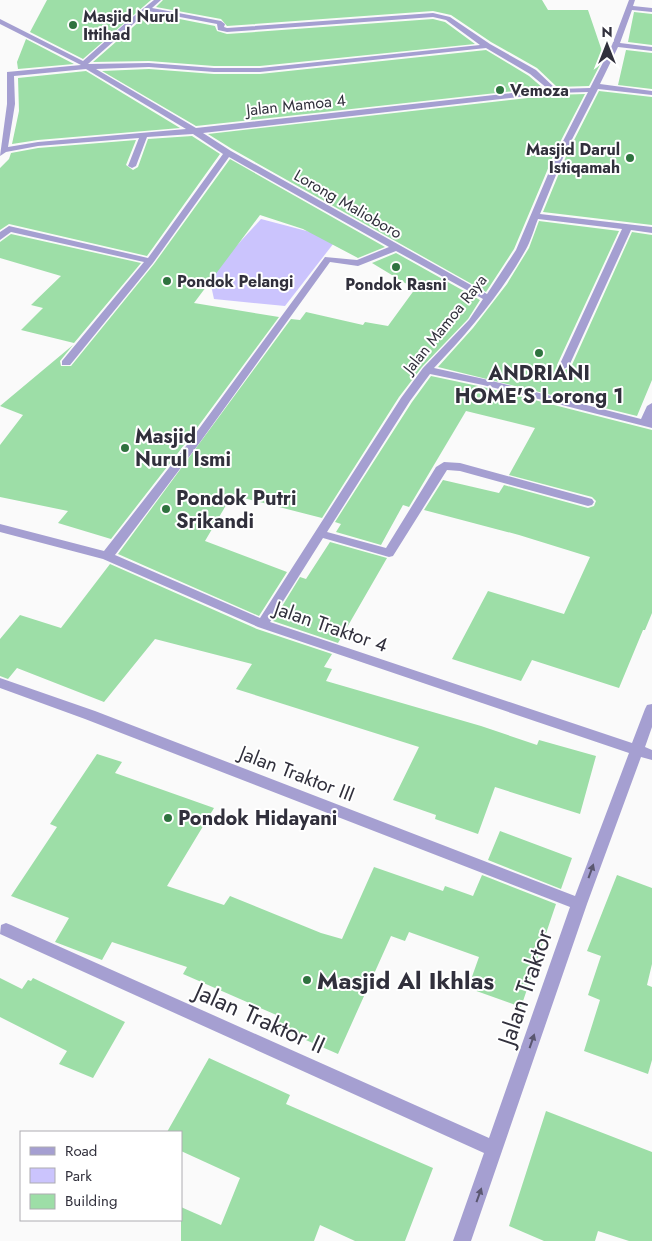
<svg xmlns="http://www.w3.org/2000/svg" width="652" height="1241" viewBox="0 0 652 1241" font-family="Jost,sans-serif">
<rect width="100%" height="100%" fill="#fafafa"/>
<path fill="#cbc4fd" d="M261 219 337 239 285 306 214 299 210 281 228 255Z"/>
<path fill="#9ddea7" d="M47 0H151L83 59 30 32Z
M163 0H542L548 10H588L604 57 589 86 557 87 537 68 491 42 451 15 433 11 227 26 221 19 156 7Z
M634 12 652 14V45L628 42Z
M149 13 215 26 217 31 227 34 433 19 445 22 475 44 260 66H214L149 61 93 62Z
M26 39 74 64 18 69 17 62Z
M486 50 529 76 543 88 196 126 102 71 149 69 214 74H260Z
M626 50 652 53V89L618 85Z
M86 71 180 128 38 140 12 144 19 111 18 78Z
M599 91 652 97V225L543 212 567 154Z
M585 94 555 152 514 249 486 292 232 149 208 134 554 95Z
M192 136 220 154 147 256 9 224 0 230V168L9 159 11 153 38 148 136 140 126 165 133 170 138 167 148 139Z
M230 159 385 247 358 258 303 229 260 215 194 303 279 317 188 440 111 539 58 523 68 511 0 497V445L23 415 0 406 73 345 60 361 61 366H71L154 264Z
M539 221 619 231 557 365 563 371 571 367 632 232 652 235V380L637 416 438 367 473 328 507 284 529 248Z
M11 234 141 263 74 343 21 330 43 308 31 305 61 276 0 258V242Z
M396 253 480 300 468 319 422 367 399 397 322 518 232 495 205 541 287 572 259 616 118 554 291 319 300 320 306 312 363 325 365 322 388 326 415 289 372 263Z
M431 376 483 387 652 430V613L645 630H643L619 688 532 660 521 681 452 659 488 591 564 614 590 557 519 535 424 510 443 480 499 493 504 485 588 508 594 506 596 501 592 497 509 475 535 428 466 411 409 507 403 505 381 545 336 532 341 524 335 522 412 402Z
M330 542 387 558 338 643 273 621 300 577 306 579Z
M110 564 257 629 332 654 324 667 332 669 326 681 481 726 537 745 539 740 596 756 580 814 495 787 478 834 435 819 436 815 393 800 419 747 236 689 252 664 155 639 104 702 17 668 8 679 0 676V639L20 615 61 628Z
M97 754 122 762 115 773 214 808 167 886 224 905 230 896 321 933 342 939 374 867 443 891 445 886 473 896 482 875 556 904 521 1007 468 988 479 957 409 932 405 941 391 936 338 1054 276 1027 281 1017 183 974 187 967 112 942 102 960 55 942 69 918 11 896 57 827 50 824Z
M500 831 572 858 561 889 488 860Z
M617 875 652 888V964L647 985 652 987V1060L648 1074 584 1051 600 1000 588 995 601 956 587 951Z
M0 978 22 989 28 980 31 981 33 978 125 1022 93 1078 59 1064 67 1051 0 1017Z
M209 1058 290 1095 286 1104 433 1168 405 1241H355L320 1225 314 1241H181V1207L221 1225 240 1178 181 1151V1132H167Z
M546 1111 652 1152V1241H629L598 1231 595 1241H544L509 1226Z"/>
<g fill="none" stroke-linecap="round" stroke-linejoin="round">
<path fill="#a59fd1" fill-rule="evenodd" d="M154 0H161L152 8 221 21 225 24 224 27 227 28 433 13 450 17 490 44 536 70 556 89 590 88 612 45 629 0H635L633 6 652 8V12L632 10 620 43 652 47V51L618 47 600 84 652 91V95L598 89 565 153 540 214 652 227V233L631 230 569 366 564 369 559 366 622 229 538 219C534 229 531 241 525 251 500 295 469 331 434 368L484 379 641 419 647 406 652 403V428L483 385 430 374 410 401 327 532 386 548 436 467 444 462 460 463 592 499 594 502 592 505 588 506 460 471 447 470 393 556 389 557 323 538 270 622 632 743 645 709 647 705 652 704V727L645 747 652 750V760L641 757 587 904 471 1241H453L484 1153 0 934 1 925 6 923 11 925 489 1138 570 907 85 719 0 688V678L95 711 575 896 629 753 258 627 103 559 0 532V524L104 551 190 441 325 257 357 260 389 247 229 157 153 263 70 365H62V361L144 262 11 232 0 240V232L9 226 148 258 223 154 193 134 147 137 136 166 132 168 128 166 139 138 38 146 6 152 0 156 7 104V72L81 65 0 24V19L83 61 129 20ZM148 11 217 24 218 30 227 32 433 17 446 20 480 45 260 68H214L149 63 88 64ZM486 48 530 74 548 89 196 128 96 69 149 67 214 72H260ZM86 69 186 129 38 142 8 147 15 104 14 76ZM588 92 557 153 516 250 487 294 231 151 203 133 554 93ZM396 251 483 299 469 320 423 368 401 398 260 618 115 555 198 445 330 262 358 266Z"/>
</g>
<defs><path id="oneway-solid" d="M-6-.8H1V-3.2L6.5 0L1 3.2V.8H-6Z" transform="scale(1.25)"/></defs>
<g fill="#5a5770">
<use href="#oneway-solid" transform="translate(591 871) rotate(-70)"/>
<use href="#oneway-solid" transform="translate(532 1041) rotate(-71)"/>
<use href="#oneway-solid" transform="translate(479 1195) rotate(-70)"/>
</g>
<g fill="#2f733f" stroke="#fff" stroke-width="2">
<circle cx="73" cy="25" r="5"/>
<circle cx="500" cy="90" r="5"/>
<circle cx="630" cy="158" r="5"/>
<circle cx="396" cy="267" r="5"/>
<circle cx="167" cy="281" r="5"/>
<circle cx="539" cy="353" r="5"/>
<circle cx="125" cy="448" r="5"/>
<circle cx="166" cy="509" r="5"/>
<circle cx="168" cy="818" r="5"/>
<circle cx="307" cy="980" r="5"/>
</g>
<g text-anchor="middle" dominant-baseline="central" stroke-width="4" stroke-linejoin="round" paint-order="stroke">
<g font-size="16" font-weight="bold" fill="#31303c" stroke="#fff" text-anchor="start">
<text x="83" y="16">Masjid Nurul<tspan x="83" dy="18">Ittihad</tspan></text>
<text x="510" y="90">Vemoza</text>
<text x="620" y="149" text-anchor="end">Masjid Darul<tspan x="620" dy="18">Istiqamah</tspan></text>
<text x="177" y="281">Pondok Pelangi</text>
<text x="396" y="284" text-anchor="middle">Pondok Rasni</text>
</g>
<g font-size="16" fill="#31303c" stroke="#fff">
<text transform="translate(296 105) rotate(-6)">Jalan Mamoa 4</text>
<text transform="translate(348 204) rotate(30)">Lorong Malioboro</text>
<text transform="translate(445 324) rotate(-51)">Jalan Mamoa Raya</text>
</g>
<g font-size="20" font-weight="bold" fill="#31303c" stroke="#fff" text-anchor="start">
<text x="539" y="373" text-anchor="middle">ANDRIANI<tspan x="539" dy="23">HOME'S Lorong 1</tspan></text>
<text x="135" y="436">Masjid<tspan x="135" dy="23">Nurul Ismi</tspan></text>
<text x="176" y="498">Pondok Putri<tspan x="176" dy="23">Srikandi</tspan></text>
<text x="178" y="818">Pondok Hidayani</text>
</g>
<g font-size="20" fill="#31303c" stroke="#fff">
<text transform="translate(331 627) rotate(19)">Jalan Traktor 4</text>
<text transform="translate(297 774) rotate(21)">Jalan Traktor III</text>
</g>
<g font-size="24" font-weight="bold" fill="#31303c" stroke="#fff" text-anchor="start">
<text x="317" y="980">Masjid Al Ikhlas</text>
</g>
<g font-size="24" fill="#31303c" stroke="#fff">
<text transform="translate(525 987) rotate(-71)">Jalan Traktor</text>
<text transform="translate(260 1018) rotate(24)">Jalan Traktor II</text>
</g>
</g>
<rect x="20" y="1131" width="162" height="90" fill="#ffffff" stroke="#adacb1"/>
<rect x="30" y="1147" width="25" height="8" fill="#a59fd1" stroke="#adacb1"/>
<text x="65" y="1156" font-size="15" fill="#31303c">Road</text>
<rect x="30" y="1168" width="25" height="15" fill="#cbc4fd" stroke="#adacb1"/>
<text x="65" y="1181" font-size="15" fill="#31303c">Park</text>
<rect x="30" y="1194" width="25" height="15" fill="#9ddea7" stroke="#adacb1"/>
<text x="65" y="1206" font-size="15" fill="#31303c">Building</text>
<g transform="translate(607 45)" stroke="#ffffff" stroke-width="4" paint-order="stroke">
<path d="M0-4L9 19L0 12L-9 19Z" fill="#31303c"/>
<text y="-8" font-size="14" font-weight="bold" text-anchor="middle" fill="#31303c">N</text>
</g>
</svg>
